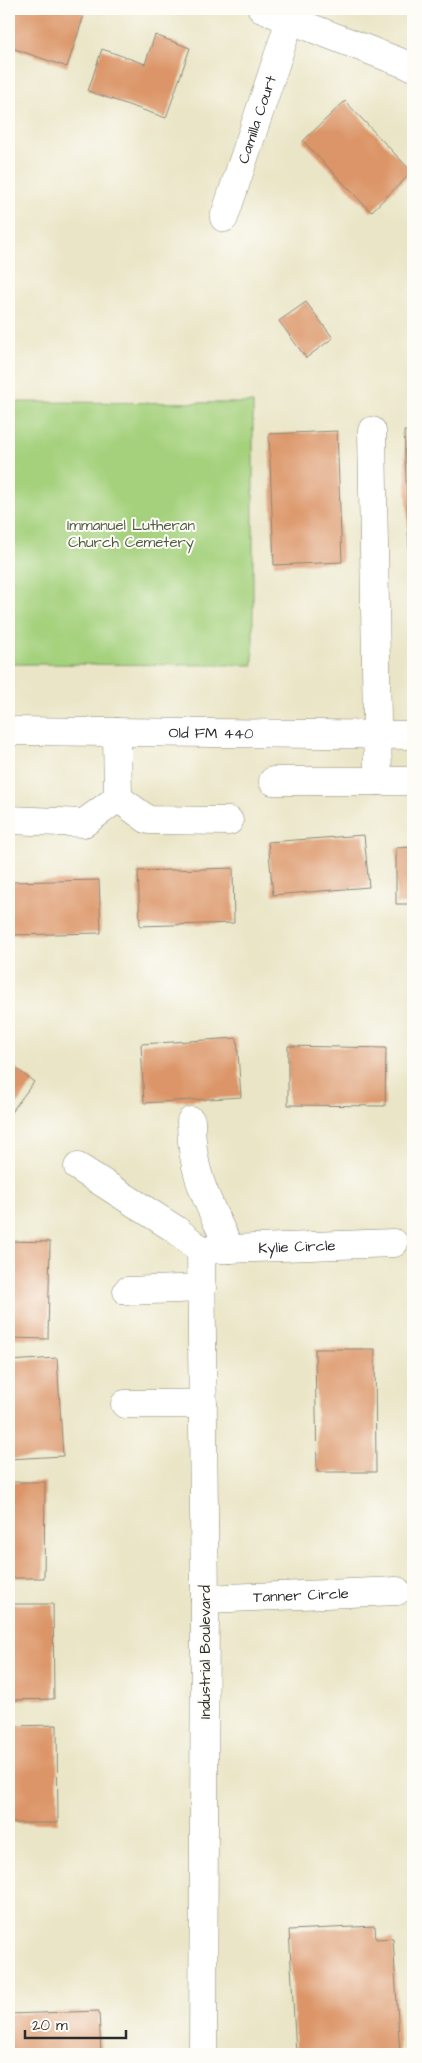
<svg xmlns="http://www.w3.org/2000/svg" width="422" height="2063" viewBox="0 0 422 2063" font-family="'Architects Daughter',sans-serif">
<rect width="100%" height="100%" fill="#fdfcf7"/>
<filter id="ink" filterUnits="userSpaceOnUse"><feTurbulence type="fractalNoise" baseFrequency=".02" numOctaves="2"/><feDisplacementMap in="SourceGraphic" scale="10" xChannelSelector="R" yChannelSelector="G"/><feConvolveMatrix kernelMatrix="1 2 1 2 8 2 1 2 1" color-interpolation-filters="sRGB"/></filter>
<filter id="wash" filterUnits="userSpaceOnUse"><feTurbulence type="fractalNoise" baseFrequency=".0096" numOctaves="4" result="noise"/><feDisplacementMap in="SourceGraphic" scale="20" xChannelSelector="R" yChannelSelector="G"/><feGaussianBlur stdDeviation="1.12" result="paint"/><feColorMatrix in="noise" values="0 0 0 0 0 0 0 0 0 0 0 0 0 0 0 0 0 1.4 0 .05"/><feComposite in="paint" operator="in"/></filter>
<g filter="url(#wash)">
<rect width="100%" height="100%" fill="#eae5c6"/>
<path fill="#a5d17d" stroke="#687e54" d="M9 402 253 403V665L9 664Z"/>
<g id="blocks">
<path fill="#dc9568" d="M9 9H86L67 67 9 47Z
M155 35 190 48 166 118 88 91 102 49 145 64Z
M345 101 412 172 371 212 303 141Z
M306 302 333 338 306 358 279 321Z
M337 431 342 562 274 565 269 434Z
M404 431H413V623H412Z
M364 835 369 887 273 895 268 842Z
M413 847V904H396V848Z
M233 868 234 923 140 926 138 871Z
M99 880 101 933 9 935V882Z
M237 1038 241 1097 144 1103 141 1044Z
M288 1046 386 1048 385 1106 288 1105Z
M9 1063 34 1082 9 1115Z
M9 1241 50 1242 48 1339 9 1338Z
M315 1349H375L376 1472H317Z
M57 1358 63 1456 9 1459V1432H13L9 1361Z
M9 1482H45L44 1578H9Z
M9 1604H53L54 1699 9 1700Z
M57 1725 58 1823H9V1726Z
M375 1926 376 1939 393 1938 400 2054H296L289 1930Z
M99 2011 101 2054H9V2014Z"/>
</g>
</g>
<g filter="url(#ink)">
<use href="#blocks" fill-opacity="0" stroke="#8a8878" stroke-width="1"/>
<g fill="none" stroke-linecap="round" stroke-linejoin="round">
<g stroke="#8a8878" stroke-width="29">
<g id="minor">
<path d="M262 9 413 67"/>
<path id="s1" d="M224 218 290 20"/>
<path d="M372 431 378 781"/>
<path id="s2" d="M9 731 413 735"/>
<path d="M117 732 118 798 148 820 229 821"/>
<path d="M273 781H413"/>
<path d="M9 820 84 823 118 798"/>
<path d="M191 1121C191 1174 208 1202 230 1249"/>
<path d="M78 1167 175 1229 201 1250"/>
<path d="M201 1250 205 1599 203 2054"/>
<path id="s3" d="M201 1250 394 1243"/>
<path d="M127 1291 202 1288"/>
<path d="M125 1404H203"/>
<path id="s4" d="M205 1599 397 1591"/>
</g>
</g>
<use href="#minor" stroke="#fff" stroke-width="28"/>
</g>
</g>
<g text-anchor="middle" dominant-baseline="central" stroke-width="4" stroke-linejoin="round" paint-order="stroke">
<g font-size="15" fill="#2b2b2b" stroke="#fdfcf7">
<text stroke="none"><textPath href="#s1" startOffset="104">Camilla Court</textPath></text>
<text stroke="none"><textPath href="#s2" startOffset="202">Old FM 440</textPath></text>
<text stroke="none"><textPath href="#s3" startOffset="96">Kylie Circle</textPath></text>
<text stroke="none"><textPath href="#s4" startOffset="96">Tanner Circle</textPath></text>
<text transform="translate(205 1652) rotate(-90)">Industrial Boulevard</text>
</g>
<g font-size="15" fill="#505d44" stroke="#fdfcf7">
<text x="131" y="525">Immanuel Lutheran<tspan x="131" dy="17">Church Cemetery</tspan></text>
</g>
</g>
<rect width="422" height="2063" fill="none" stroke="#fdfcf7" stroke-width="30"/>
<path d="M25 2030v8h101v-8" fill="none" stroke="#2b2b2b" stroke-width="2.5"/>
<text x="32" y="2030" font-size="15" fill="#2b2b2b" stroke="#fdfcf7" stroke-width="4" paint-order="stroke">20 m</text>
</svg>
